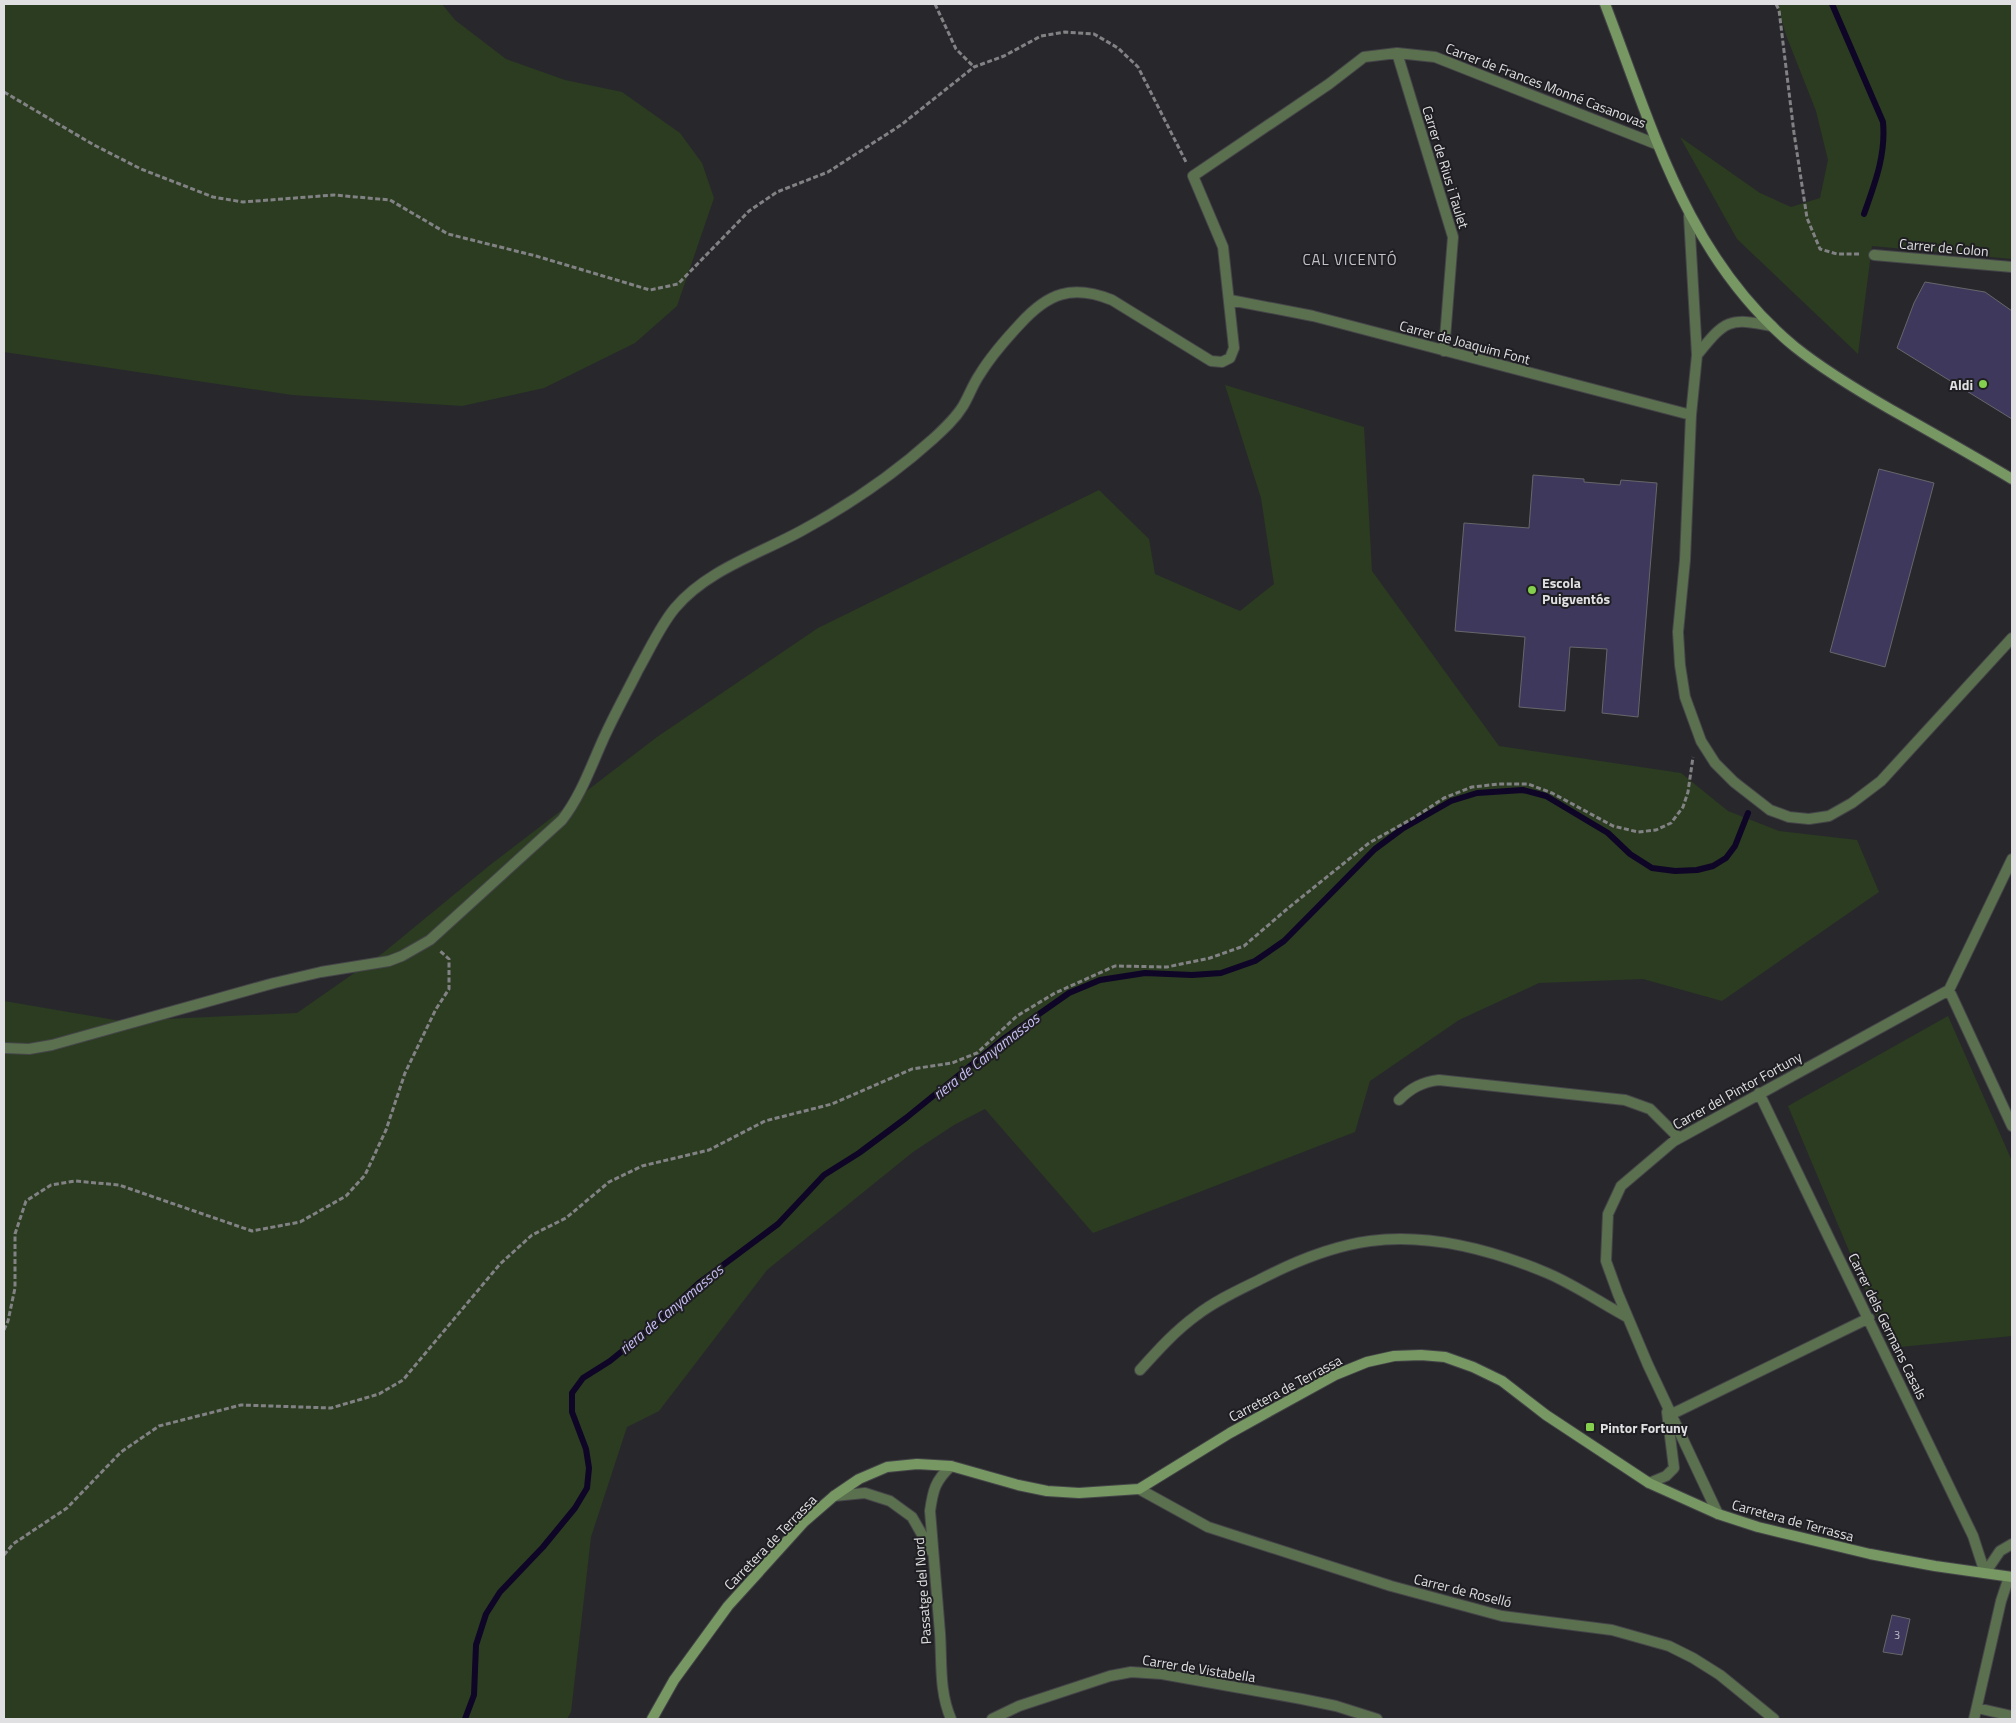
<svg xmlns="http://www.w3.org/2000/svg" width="2016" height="1723" viewBox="0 0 2016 1723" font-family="'Titillium Web',sans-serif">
<rect width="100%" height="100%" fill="#28282c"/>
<path fill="#2b3c21" d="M4 4H442L455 20 506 59 565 80 622 92 680 133 702 163 714 198 677 306 635 343 544 388 462 406 292 395 4 352Z
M1777 4H2012V259L1872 246 1858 354 1737 239 1680 137 1760 193 1791 207 1820 198 1828 160 1816 111 1786 35Z
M1225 385 1364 427 1372 571 1499 746 1681 773 1728 811 1779 831 1857 840 1879 892 1722 1001 1643 979 1539 983 1459 1020 1370 1081 1355 1132 1093 1233 985 1109 954 1125 913 1152 767 1270 659 1411 627 1427 591 1537 571 1712 567 1719H4V1001L121 1021 297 1013 383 953 490 865 657 737 818 628 1099 490 1149 539 1155 574 1240 611 1274 584 1261 498Z
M1948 1016 2012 1161V1336L1890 1348 1788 1106Z"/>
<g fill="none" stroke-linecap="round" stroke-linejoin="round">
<path stroke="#0f0526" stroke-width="6" d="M1832 4 1883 122C1886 155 1875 183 1864 214
M465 1719 474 1695 476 1645 486 1614 500 1592 543 1547 575 1508 587 1488 589 1468 586 1449 572 1412V1393L583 1378 610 1361 648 1330 699 1283 778 1224 824 1175 859 1153 906 1118 1002 1040 1069 993 1100 980 1145 973 1192 975 1221 973 1255 961 1284 941 1375 849 1402 829 1451 801 1477 793 1523 790 1546 796 1608 833 1630 854 1652 868 1675 871 1697 870 1713 866 1726 858 1735 846 1748 813"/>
</g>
<path fill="#3e385d" stroke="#67666b" d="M1925 282 1985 292 2012 311V419L1897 348 1914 303Z
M1879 469 1934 483 1885 667 1830 652Z
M1533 475 1584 479V482L1620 485 1621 480 1657 483 1638 717 1602 713 1607 649 1570 647 1565 711 1519 707 1525 637 1455 631 1464 523 1529 528Z
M1892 1615 1910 1619 1902 1655 1883 1652Z"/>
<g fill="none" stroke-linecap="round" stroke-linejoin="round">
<g stroke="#454549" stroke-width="12">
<path id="street" d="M1397 53 1453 237 1444 351
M1689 216 1697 355 1691 415 1685 560 1678 632 1680 665 1685 697 1701 741 1715 763 1734 782 1770 810 1789 817 1809 819 1829 816 1852 803 1881 781 2012 638
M1874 255 2012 267
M1230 300 1313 316 1691 415
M1697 355C1725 321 1727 317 1772 326
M1949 990 2012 1126
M4 1048 29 1049 52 1045 274 983 321 972 389 961 402 956 430 940 562 820C580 797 590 769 602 742 613 717 626 694 638 670 650 649 660 626 675 608 707 570 759 554 801 531 849 505 893 475 933 439 944 429 955 419 963 406 969 396 973 384 980 374 991 356 1005 340 1020 324 1048 293 1072 284 1112 300L1211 361 1222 362 1230 358 1234 348 1223 247 1193 176 1329 84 1364 57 1397 53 1435 57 1656 144
M1759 1093 1973 1536 1985 1573
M1399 1100C1411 1088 1422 1082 1439 1080L1625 1100 1650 1109 1679 1138
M1140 1370C1158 1350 1175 1331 1197 1315 1216 1300 1241 1289 1263 1278 1296 1261 1333 1246 1370 1241 1430 1233 1492 1250 1547 1273 1575 1285 1601 1303 1627 1317
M1672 1414 1869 1318
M951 1466C935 1481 933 1490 930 1511 933 1552 937 1592 940 1633 942 1663 939 1691 951 1719
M1649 1483 1666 1476 1674 1468 1667 1412
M1139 1489 1208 1527 1391 1586 1502 1616 1612 1630 1669 1646 1693 1658 1720 1675 1774 1719
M834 1496 865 1493 890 1501 912 1517 932 1552
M1718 1514 1648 1365 1618 1294 1606 1261 1608 1214 1621 1186 1674 1141 1949 990 2012 859
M1985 1573 2000 1551 2012 1544
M1977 1708 2012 1716
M992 1719 1019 1706 1110 1676 1131 1672 1162 1674 1302 1699 1336 1706 1377 1719
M1974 1719 2001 1601 2009 1577"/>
</g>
<g stroke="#454549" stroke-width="12">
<path id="secondary" d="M1605 4C1653 129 1687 258 1795 347 1825 371 1857 390 1890 409 1931 432 1972 455 2012 479
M652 1719 674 1680 728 1606 804 1522 834 1496 859 1479 887 1467 917 1464 951 1466 1018 1485 1047 1491 1079 1493 1139 1489 1230 1433 1335 1375 1367 1362 1394 1356 1421 1355 1445 1357 1473 1367 1502 1381 1546 1415 1649 1483 1718 1514 1758 1527 1870 1554 1935 1566 2012 1577"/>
</g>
<path stroke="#828285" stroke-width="3" stroke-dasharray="5 2.5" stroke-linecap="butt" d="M935 4 956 49 974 67
M1776 4 1779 10 1794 133 1807 218 1820 249 1837 254H1861
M4 92 94 145 141 169 213 197 243 202 334 195 390 200 448 234 536 256 650 290 678 284 749 211 777 192 828 172 901 125 974 67 1004 56 1041 36 1065 32 1094 34 1118 48 1138 67 1187 164
M4 1330 8 1321 15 1288V1234L26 1201 51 1185 75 1181 119 1185 252 1231 300 1222 346 1196 365 1175 386 1130 405 1073 436 1009 449 989V959L439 950
M4 1555 13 1544 67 1508 121 1452 159 1426 241 1405 331 1408 379 1394 403 1380 500 1264 532 1235 566 1218 609 1182 642 1166 709 1150 765 1121 832 1104 912 1069 952 1063 977 1053 1017 1016 1055 993 1115 966 1167 967 1210 958 1244 946 1287 909 1369 843 1415 817 1444 798 1472 787 1499 784H1528L1552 793 1613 826 1638 832 1656 830 1671 823 1683 807 1688 792 1693 757"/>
<use href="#street" stroke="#5b704f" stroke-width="10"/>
<use href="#secondary" stroke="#779863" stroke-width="10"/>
</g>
<g fill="#84cf4d" stroke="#1f1e22" stroke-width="2">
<circle cx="1983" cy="384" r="5"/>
<circle cx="1532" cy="590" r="5"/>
<rect x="1585" y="1422" width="10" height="10" rx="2.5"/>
</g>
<g text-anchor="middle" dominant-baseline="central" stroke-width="4" stroke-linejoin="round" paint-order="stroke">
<g font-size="11" fill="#b8b6c1">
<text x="1897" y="1635">3</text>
</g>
<g font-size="14" fill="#e0e0e2" stroke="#1f1e22">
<text transform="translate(1546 85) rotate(21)">Carrer de Frances Monné Casanovas</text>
<text transform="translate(1446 167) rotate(73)">Carrer de Rius i Taulet</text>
<text transform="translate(1944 247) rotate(5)">Carrer de Colon</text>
<text transform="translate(1465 342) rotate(15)">Carrer de Joaquim Font</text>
<text transform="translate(1737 1090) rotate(-29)">Carrer del Pintor Fortuny</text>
<text transform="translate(1888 1326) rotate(64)">Carrer dels Germans Casals</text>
<text transform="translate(1285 1388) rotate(-28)">Carretera de Terrassa</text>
<text transform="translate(1793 1520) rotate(15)">Carretera de Terrassa</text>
<text transform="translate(770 1542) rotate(-46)">Carretera de Terrassa</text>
<text transform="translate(1463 1590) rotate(14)">Carrer de Roselló</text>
<text transform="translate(922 1591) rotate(-94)">Passatge del Nord</text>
<text transform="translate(1199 1668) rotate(9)">Carrer de Vistabella</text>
</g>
<g font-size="14" font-weight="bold" fill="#e0e0e2" stroke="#1f1e22" text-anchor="start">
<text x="1973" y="384" text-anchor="end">Aldi</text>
<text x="1542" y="582">Escola<tspan x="1542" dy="16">Puigventós</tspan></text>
<text x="1600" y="1427">Pintor Fortuny</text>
</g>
<g font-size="15" letter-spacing="1" fill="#c2c2c7" stroke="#1f1e22">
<text x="1350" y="259">CAL VICENTÓ</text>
</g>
<g font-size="15" font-style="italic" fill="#c6bef4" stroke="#1f1e22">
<text transform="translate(986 1056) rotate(-38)">riera de Canyamassos</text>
<text transform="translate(671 1309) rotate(-40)">riera de Canyamassos</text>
</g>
</g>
<rect width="2016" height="1723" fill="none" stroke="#e0e0e2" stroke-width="10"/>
</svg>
